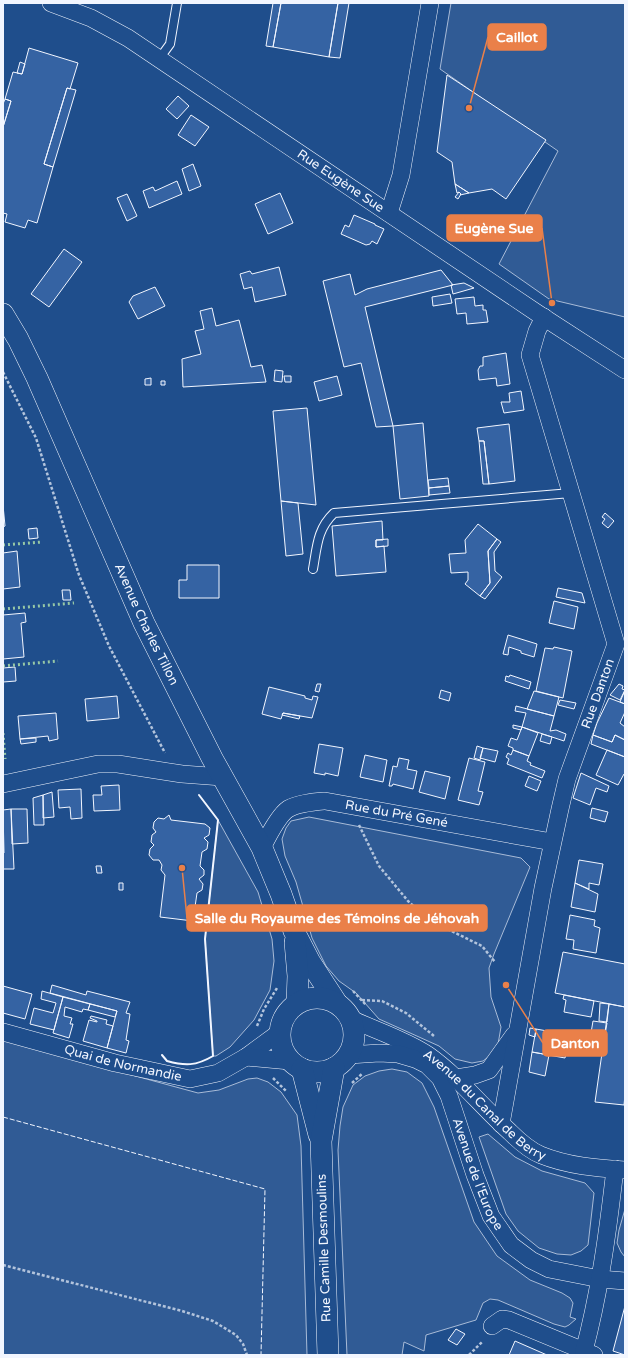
<svg xmlns="http://www.w3.org/2000/svg" width="628" height="1358" viewBox="0 0 628 1358" font-family="'Varela Round',sans-serif">
<rect width="100%" height="100%" fill="#1f4e8c"/>
<path fill="#305b95" stroke="#a8bbd7" d="M451 3H625V317L549 299 499 264 558 151 440 69Z
M309 817 521 858 530 867 494 954 489 968 491 997 501 1027 497 1050 483 1061 472 1063 455 1059 439 1046 379 1019 356 993 339 981 326 966 312 938 296 882 285 856 282 839 286 828 291 821Z
M218 820 258 892 272 939 274 961 270 990 254 1020 230 1047 216 1056H213L205 939Z
M3 1040 198 1093 219 1090 248 1079 257 1078 268 1082 281 1092 297 1115 301 1146 307 1355H3Z
M392 1069 407 1072 422 1083 434 1107 474 1222 497 1256 530 1280 562 1293 570 1298 573 1303 570 1317 576 1319 569 1325 565 1327 554 1324 498 1300 490 1299 483 1303 476 1320 426 1335 424 1351 404 1342 402 1355H347L338 1150 340 1126 343 1107 353 1085 365 1076 379 1071Z
M488 1134 515 1157 542 1171 585 1183 594 1193 588 1245 581 1251 571 1255 557 1254 539 1248 518 1231 506 1214 479 1137Z
M625 1209V1257L621 1252 617 1243 619 1230Z"/>
<path fill="#3563a3" stroke="#f2f6ff" d="M273 3H281L273 47 266 46Z
M281 3H338L329 57 273 47Z
M338 3H349L340 58 329 57Z
M29 48 78 63 70 89 67 88 44 164 53 167 37 223 28 220 25 228 5 222 7 214 3 213V127L11 101 5 99 13 72 22 74Z
M20 62 25 64 22 74 17 73Z
M447 75 546 140 506 199 492 189 469 193 455 184 452 162 437 152Z
M67 88 76 90 53 167 44 164Z
M178 96 189 106 177 119 166 109Z
M5 99 11 101 3 127V104Z
M191 115 209 127 195 146 178 135Z
M193 164 201 186 189 191 182 169Z
M177 181 182 194 149 208 143 191 153 187 155 191Z
M455 184 469 193 460 195 461 194 459 192 457 193Z
M459 192 461 194 458 199 455 197Z
M280 193 293 223 268 234 255 204Z
M127 194 137 216 127 221 117 198Z
M354 215 375 224V225L384 229 377 244 372 241 370 244 366 245 341 234 345 225 349 227Z
M64 249 82 262 49 307 31 294Z
M279 267 286 295 255 302 252 287 244 289 240 274 250 271 252 274Z
M441 270 453 285 365 307 393 426 376 427 361 363 344 367 323 281 350 274 355 295 367 289Z
M464 283 474 288 453 294 451 285Z
M155 287 165 306 138 319 129 302 133 296Z
M450 294 452 303 433 306 432 297Z
M474 297 475 306 483 305V310H486L488 322 467 324 466 313 457 314 455 299Z
M212 308 216 326 239 320 251 367 262 365 266 382 183 387 182 359 201 354 195 331 204 329 200 311Z
M506 353 510 384 497 386 496 378 479 380 478 370 480 366H483V357Z
M275 370 283 371 282 382 274 381Z
M284 376H291V382H285Z
M337 376 342 395 319 401 314 382Z
M151 378V385H145V379Z
M161 381H165V385H161Z
M521 391 524 410 504 413 501 402H510L509 393Z
M307 408 316 505 281 501 273 411Z
M423 423 429 496 400 499 393 426Z
M509 424 515 481 489 484 484 441H479L477 428Z
M479 441H484L489 484H483Z
M448 478 449 486 429 488 428 480Z
M449 486 450 493 429 495V488Z
M281 501 298 503 303 554 286 556Z
M3 505 5 526 3 527Z
M605 513 614 521 608 528 602 523 605 519 602 517Z
M382 521 383 540H376V547L384 546 386 572 336 576 332 526Z
M478 524 497 539 488 551 490 583 480 596 465 584 468 580V572L451 573 449 554 466 553 465 540Z
M37 528 38 538 29 539 28 529Z
M388 539V546L376 547V540Z
M497 539 501 542 494 552 495 571 502 577 485 599 480 596 490 583 488 551Z
M17 551 20 587 3 589V553Z
M187 565H219V598H179V580H187Z
M558 588 582 593 585 603 556 597Z
M62 590H70L71 600H63Z
M554 601 578 607 574 629 549 623Z
M25 613 26 622 21 623 24 657 3 659V615Z
M508 635 537 644 534 657 521 653V651L509 647 508 655 503 654Z
M554 647 572 651 563 698 536 691 545 648 553 649Z
M15 667 16 681 3 682V668Z
M510 675 531 682 529 689 505 681 506 676 509 677Z
M317 684H321L319 692 315 691Z
M619 684 623 686 622 689 625 690 620 700 610 695Z
M269 687 305 696V698L312 700 313 696 318 697 312 718 283 713 281 719 262 714Z
M441 690 451 693 449 701 439 698Z
M625 690V704L620 702Z
M534 691 559 697 554 716 527 709Z
M117 696 119 718 87 721 85 699Z
M609 698 625 704V712L620 723 625 727V740L615 735 612 742 593 735 597 723Z
M560 700 576 703 574 709 558 705Z
M516 706 554 716 550 731 556 730 566 734 564 741 522 727 526 713 515 711Z
M56 713 58 739 49 741 48 736 20 739 18 716Z
M283 713 300 716 299 719 282 715Z
M513 725 522 727 521 730 513 728Z
M522 727 538 733 529 756 513 750V748L508 746 511 738 517 740Z
M542 734 552 737 550 744 540 741Z
M593 735 612 742 615 735 625 740V757L591 744Z
M36 738V742L21 744 20 739Z
M319 744 343 748 338 776 325 773V775L314 773Z
M477 746 483 748 480 760 474 758Z
M483 748 498 751 495 762 480 758Z
M513 750 529 756 527 761 531 763 530 765 545 771 542 778 507 764 509 759 506 757 508 753 511 755Z
M607 750 625 757V774H624L618 785 596 775Z
M365 755 387 760 383 782 360 777Z
M399 758 409 760 407 769 417 771 413 789 393 784 392 786H389L393 766 397 767Z
M469 758 485 762 478 791 483 792 479 805 458 800Z
M425 771 450 777 445 799 419 792Z
M581 773 609 786 607 792 596 788 590 805 573 798Z
M529 776 541 781 537 791 525 786Z
M119 785 120 810 94 811 93 795H102L101 786Z
M81 789 82 818 71 819 70 807 59 808 58 790Z
M52 792 54 817 43 818V795Z
M43 795 44 825H34L33 798Z
M592 808 608 812 605 822 590 818Z
M11 809H27L28 843 12 844Z
M11 809 14 869H3V853H4L3 810Z
M169 815 171 820 205 824 210 828 209 835 204 838 208 842 207 849 202 852 200 866 204 870V875L199 879 203 884 202 890 197 893 193 921 160 917 165 875 161 870 162 865 159 860H153L149 855 150 849 154 845 151 842 152 835 156 832 153 828 154 822 158 818 164 819Z
M579 860 603 864 599 885 589 883V889L575 883Z
M96 866H101L102 873H97Z
M119 883H123V890H119Z
M575 883 598 894 595 912 571 907Z
M570 915 595 920 594 926 600 928 596 953 573 949 574 940 566 939Z
M563 952 625 964V1007L555 993Z
M52 985 86 995 87 991 130 1002 126 1013 130 1014 126 1040 129 1041 126 1053 107 1048 117 1011 50 993Z
M3 986 32 994 25 1019 3 1013Z
M42 991 63 997 54 1030 30 1024 34 1008 53 1013 56 1003 41 999Z
M564 995 594 1001 591 1017 564 1012 566 1000 563 999Z
M63 997 90 1004 88 1010 83 1009 82 1012 65 1007 64 1016 72 1018 70 1024H73L69 1038 53 1033Z
M600 1003 609 1004 607 1022 599 1021Z
M90 1004 117 1011 115 1017 88 1010Z
M609 1004 625 1007V1095L624 1105 595 1102Z
M91 1016 107 1020 106 1024 113 1026 107 1048 83 1041 89 1020 97 1022V1021L90 1018Z
M593 1021 607 1023 605 1035 591 1033Z
M530 1028 536 1029 535 1037 529 1035Z
M536 1029 553 1032 552 1037 569 1041 565 1058 532 1052Z
M532 1052 549 1055 545 1076 529 1072Z
M625 1306V1355L613 1351Z
M456 1329 465 1334 457 1345 448 1340Z
M515 1341 547 1355H509Z"/>
<g fill="none" stroke-linecap="round" stroke-linejoin="round">
<g stroke="#f2f6ff" stroke-width="10">
<path id="service" d="M159 59 170 44 177 3
M313 569C317 547 317 529 334 513L571 493"/>
</g>
<g stroke="#f2f6ff" stroke-width="18">
<g id="minor">
<path id="s1" d="M51 3 91 18 128 38 537 313 625 370"/>
<path d="M389 213 401 175 430 3"/>
<path d="M3 784 98 764H118L182 774 222 777"/>
<path id="s2" d="M262 848C267 838 279 815 288 809 299 803 313 802 325 801L552 842"/>
<path id="s3" d="M351 1019C375 1030 406 1040 428 1055 459 1077 482 1107 510 1132 519 1141 529 1150 541 1155 568 1166 597 1168 625 1170"/>
<path id="s4" d="M3 1032 115 1063 190 1079 218 1073 246 1057 280 1032"/>
<path id="s5" d="M349 1055 379 1053 398 1054 415 1059 427 1065 440 1078 449 1096 475 1175 491 1216 511 1245 531 1260 549 1269 600 1279 625 1281"/>
<path d="M246 1057 290 1061"/>
<path d="M456 1078 475 1075 489 1070 514 1035"/>
<path id="s6" d="M501 1124 543 888 560 809 567 779 616 644 530 355 537 331 544 317"/>
<path d="M492 1326 502 1319 509 1320 594 1355"/>
<path d="M584 1351C600 1291 608 1230 615 1169"/>
</g>
</g>
<g stroke="#f2f6ff" stroke-width="22">
<g id="tertiary">
<path id="s7" d="M3 314 18 339 37 378 144 623 212 758 262 848 281 894 294 931 310 962 336 1002"/>
<path d="M295 942 298 976 297 1003"/>
<circle cx="317" cy="1035" r="37"/>
<path d="M302 1069 319 1135"/>
<path d="M328 1355 321 1141 334 1068"/>
</g>
</g>
<path stroke="#b3c4dc" stroke-width="2.5" stroke-dasharray="3 2" stroke-linecap="butt" d="M3 372 36 438 79 575 109 646 165 753
M359 825 379 866 408 901 427 919 482 946 495 962
M353 991 366 1005
M362 1000 382 1001 406 1013 434 1036
M257 1026 264 1009 277 988
M273 1078 286 1091
M352 1083 363 1073
M3 1265 182 1311 213 1321 236 1335 243 1344 247 1355
M469 1355 483 1341"/>
<use href="#service" stroke="#1f4e8c" stroke-width="8"/>
<use href="#minor" stroke="#1f4e8c" stroke-width="17"/>
<use href="#tertiary" stroke="#1f4e8c" stroke-width="21"/>
<path stroke="#97c8a6" stroke-width="3" stroke-dasharray="2 3" stroke-linecap="butt" d="M3 545 42 542
M3 609 74 603
M3 666 58 661
M3 733 5 759"/>
<path stroke="#f2f6ff" stroke-width="1" stroke-dasharray="5 2" stroke-linecap="butt" d="M3 1117 265 1189 261 1355"/>
<path stroke="#f2f6ff" stroke-width="2" d="M162 1055 167 1061C185 1066 196 1066 213 1056L205 939 218 820 199 795"/>
</g>
<g text-anchor="middle" dominant-baseline="central" stroke-width="3" stroke-linejoin="round" paint-order="stroke">
<g font-size="13" fill="#f2f6ff" stroke="#1f4e8c">
<text stroke="none"><textPath href="#s1" startOffset="341">Rue Eugène Sue</textPath></text>
<text stroke="none"><textPath href="#s7" startOffset="342">Avenue Charles Tillon</textPath></text>
<text stroke="none"><textPath href="#s6" startOffset="442">Rue Danton</textPath></text>
<text stroke="none"><textPath href="#s2" startOffset="158">Rue du Pré Gené</textPath></text>
<text stroke="none"><textPath href="#s4" startOffset="124">Quai de Normandie</textPath></text>
<text stroke="none"><textPath href="#s3" startOffset="161">Avenue du Canal de Berry</textPath></text>
<text stroke="none"><textPath href="#s5" startOffset="202">Avenue de l'Europe</textPath></text>
<text transform="translate(324 1248) rotate(-92)">Rue Camille Desmoulins</text>
</g>
</g>
<path fill="none" stroke="#ea8049" stroke-width="1.5" d="M469 108L488 37M552 303L542 228M182 868L187 918M506 985L543 1043"/>
<g fill="#ea8049" stroke="#1f4e8c" stroke-width="1.5">
<circle cx="469" cy="108" r="4"/>
<circle cx="552" cy="303" r="4"/>
<circle cx="182" cy="868" r="4"/>
<circle cx="506" cy="985" r="4"/>
</g>
<g fill="#ea8049" stroke="#ea8049" stroke-width="1.5">
<rect x="488" y="24" width="58" height="26" rx="4"/>
<rect x="447" y="215" width="95" height="26" rx="4"/>
<rect x="187" y="905" width="300" height="26" rx="4"/>
<rect x="543" y="1030" width="64" height="26" rx="4"/>
</g>
<g font-size="14" text-anchor="middle" font-weight="bold" fill="#fff">
<text x="517" y="42">Caillot</text>
<text x="494" y="233">Eugène Sue</text>
<text x="337" y="923">Salle du Royaume des Témoins de Jéhovah</text>
<text x="575" y="1048">Danton</text>
</g>
<rect width="628" height="1358" fill="none" stroke="#f2f6ff" stroke-width="8"/>
</svg>
